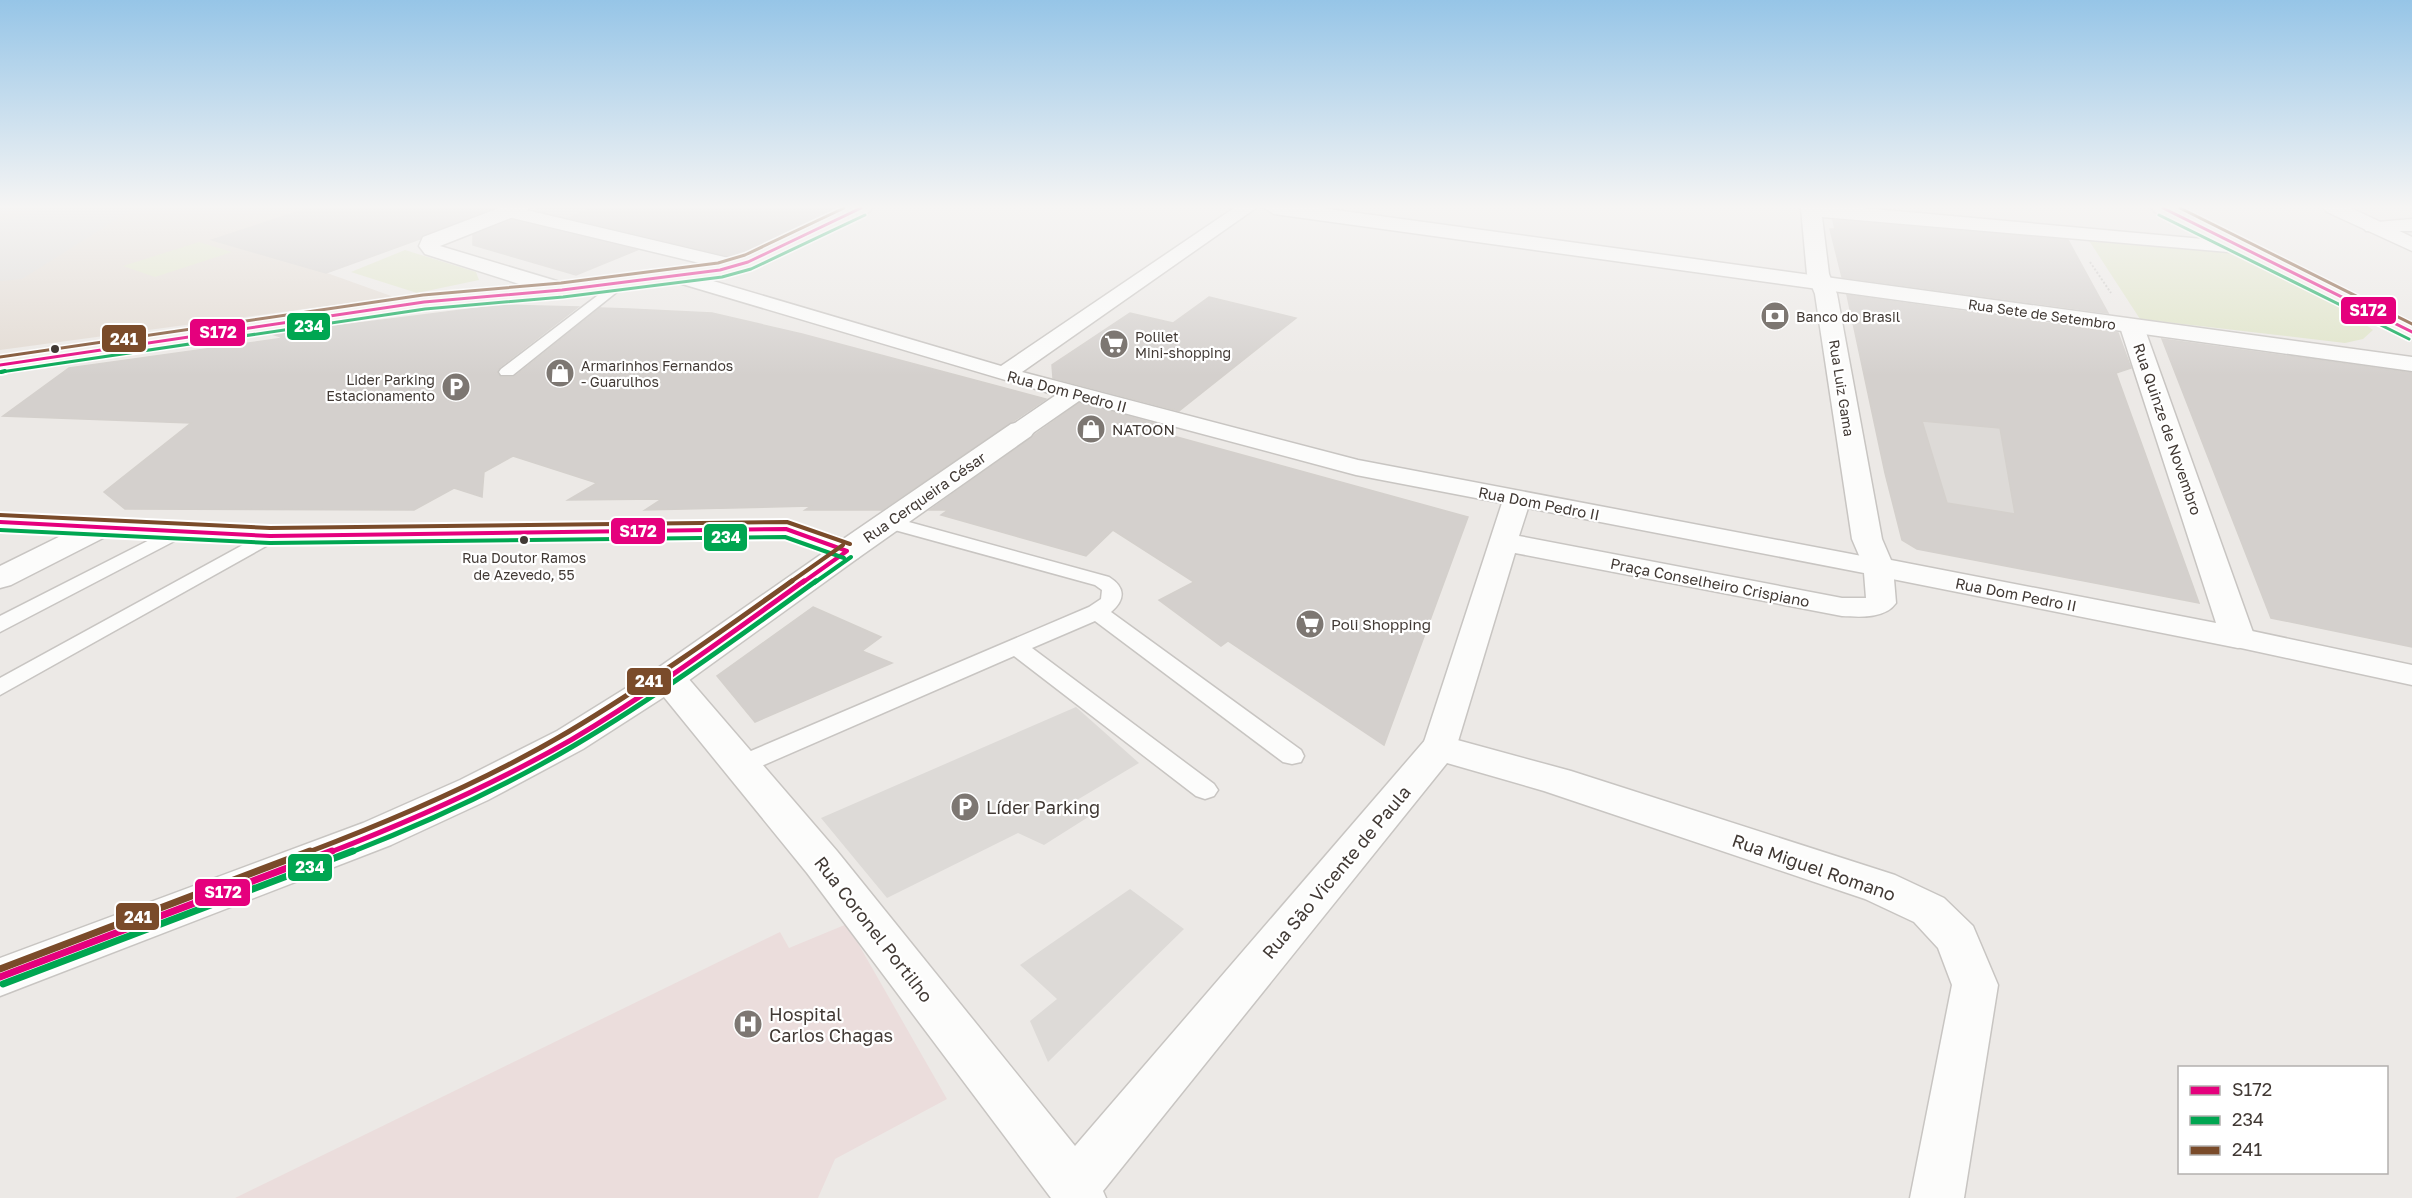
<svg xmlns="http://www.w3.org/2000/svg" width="2412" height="1198" viewBox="0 0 2412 1198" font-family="'Golos Text',sans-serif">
<rect width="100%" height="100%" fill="#ece9e6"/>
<path fill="#e2dad2" d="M0 208H503L327 273 394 297 0 350Z"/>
<path fill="#ebdddc" d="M847 924 947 1099 835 1159 818 1198H235L780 932 789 948Z"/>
<path fill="#dfe4c8" d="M2088 239 2235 251 2347 311 2373 330 2363 339 2345 343 2140 319Z
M199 242 232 252 155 277 123 266Z
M405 250 476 272 479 280 417 293 351 272Z"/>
<path fill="#dddad7" d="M52 208H135L22 279 0 281V221Z
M538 208H592L563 220 529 212Z
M1917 420 2065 434 2010 484 2015 514 1914 498 1904 485 1887 482 1883 464 1937 472Z
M1076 707 1139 763 1077 800 1093 814 1044 845 1018 833 887 898 821 818Z
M1130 889 1184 929 1048 1062 1030 1021 1057 999 1020 965Z"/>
<path fill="#d4d0cd" stroke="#d4d0cc" stroke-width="1.5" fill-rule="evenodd" d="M309 208H492L422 235 420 239 326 273 212 240Z
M592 208H838L733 257 569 218Z
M512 220 637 250 576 275 473 245V235Z
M1833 220 2068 240 2108 313 1842 277 1830 229H1835Z
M1847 295 2118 333 2131 368 2116 373 2199 603 1917 549 1902 540 1885 473ZM1922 421 2000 428 2015 514 1947 503Z
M1209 297 1296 318 1179 411 1053 378 1052 365 1130 313 1173 323Z
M502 305 578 307 500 367 497 373 501 377H514L600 308 629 309 712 313 802 334 1046 399 882 510H805L811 506 645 510 662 499 568 500 597 483 513 456 484 472 482 497 454 488 414 510 125 509 104 492 191 423 3 416 69 368 284 338 272 334 296 331Z
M2162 339 2412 373V647L2271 618Z
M1079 403 1161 425 1154 431 1166 434 1468 517 1384 745 1228 641 1221 646 1159 600 1194 582 1113 530 1086 556 941 515 948 510H930Z
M813 607 881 637 862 651 892 663 755 722 717 676Z"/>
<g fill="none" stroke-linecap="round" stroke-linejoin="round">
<g stroke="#c8c5c2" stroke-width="3">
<path id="service" d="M618 280 625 284 623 287 513 375H501L499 372 501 369Z
M887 516 1109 577C1125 587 1126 599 1111 612L1301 750 1304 756 1301 762 1292 764 1283 762 1095 621 1032 648 1214 784 1218 790 1214 796 1205 799 1196 796 1014 656 750 771 741 773 732 771 729 765 732 759 1089 607 1101 599 1102 590 1095 585 880 526 877 522 880 518Z
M175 527 185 533 182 537 0 632V616Z
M270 530 280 536 277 540 0 695V678Z"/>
</g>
<g stroke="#c8c5c2" stroke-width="3">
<path id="pedestrian" d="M503 208H518L737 260 747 266 737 272 504 216 501 212Z
M1234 208H1256L1022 372 1358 460 1888 561 1893 567 1896 603C1885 619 1860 617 1842 616L1515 553 1456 748 1451 756 1439 760 1427 756 1422 748 1502 503 1356 475 1079 401 1030 435 1021 437 1012 435 1009 430 1012 425 1056 395 672 281 669 277 672 273H686L1001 366ZM1528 508 1864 573 1866 598H1842L1519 536Z
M2238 628 2412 665V685L2227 645 2222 638 2227 631Z"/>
</g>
<g stroke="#c8c5c2" stroke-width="3">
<path id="minor" d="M499 208H529L526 212 440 246 570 285 573 290 570 295H554L425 254 419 246 423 237Z
M1801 208H1863L2247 243 2250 247 2247 251 2240 253 1822 217 1829 274 1837 294 1882 539 1891 560 2216 623 2120 327 2124 322H2140L2144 327 2255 638 2250 645 2238 648 1867 574 1852 539 1815 294 1807 274Z
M2412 219V231H2366L2363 227 2366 223Z
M1021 422 1031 424 1035 430 1031 436 858 558 847 560 836 558 831 551 836 544 1011 424Z
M100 519 111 522 115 528 111 534 11 585 0 588V566L89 522Z
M668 667 681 670 837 851 1075 1146 1426 739 1439 735 1571 771 1895 875 1944 898 1973 926 1998 985 1964 1198H1910L1952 985 1938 948 1914 922 1865 899 1544 791 1447 763 1103 1191 1106 1198H1051L807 873 655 686 650 678 655 670Z"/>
</g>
<g stroke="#c8c5c2" stroke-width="3">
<path id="tertiary" d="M1264 208H1321L2412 357V371L1274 214Z
M2324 208H2351L2412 237V251L2327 212Z
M0 513 270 527 786 520 858 544 863 551 858 558 681 686 583 749 488 800 391 845 0 996V958L363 823 460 780 557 731 655 670 823 553 783 538 270 545 0 531Z"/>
</g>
<g stroke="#ccc6c0" stroke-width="3">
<path id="secondary" d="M845 208H872L869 212 756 267 720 277 562 297 424 309 0 373V357L424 295 562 283 718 264 740 257Z
M2152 208H2178L2412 323V339L2155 212Z"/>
</g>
<path stroke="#cbc9c6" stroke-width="2" stroke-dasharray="2 2" stroke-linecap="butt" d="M2090 262 2111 293"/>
<use href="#service" fill="#fcfcfb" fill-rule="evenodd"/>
<use href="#pedestrian" fill="#fcfcfb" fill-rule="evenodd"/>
<use href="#minor" fill="#fcfcfb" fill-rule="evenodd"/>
<use href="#tertiary" fill="#fcfcfb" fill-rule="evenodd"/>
<use href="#secondary" fill="#f4f1ed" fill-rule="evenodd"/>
<g stroke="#fff" stroke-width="6">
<path id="bus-1-far3" d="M2163 208 2412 332
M0 365 424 302 562 290 720 270 748 262 861 208"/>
</g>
<g stroke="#fff" stroke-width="8">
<path id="bus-1-far2" d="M0 522 270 536 786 529 847 551
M802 583 847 551"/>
</g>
<g stroke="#fff" stroke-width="10">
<path id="bus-1-far1" d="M328 853C411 821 494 784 571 740 652 692 727 636 804 581"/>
</g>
<g stroke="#fff" stroke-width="11">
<path id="bus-1" d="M0 977 332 851"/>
</g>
<g stroke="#fff" stroke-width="6">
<path id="bus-2-far3" d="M2159 215 2409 339
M1 372 425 309 563 297 722 277 751 269 865 215"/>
</g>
<g stroke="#fff" stroke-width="8">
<path id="bus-2-far2" d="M1 372 5 371
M0 530 270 543 785 537 844 558
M814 583 851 557"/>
</g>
<g stroke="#fff" stroke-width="10">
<path id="bus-2-far1" d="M349 853C426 823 504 787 575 745 659 695 737 638 816 581"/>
</g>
<g stroke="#fff" stroke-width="11">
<path id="bus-2" d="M3 984 353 851"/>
</g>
<g stroke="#fff" stroke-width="6">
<path id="bus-3-far3" d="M2180 208 2412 324
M0 357 423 295 561 283 718 263 745 255 844 208"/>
</g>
<g stroke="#fff" stroke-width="8">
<path id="bus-3-far2" d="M0 515 270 528 787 522 850 544
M789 583 843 545"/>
</g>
<g stroke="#fff" stroke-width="10">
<path id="bus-3-far1" d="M306 853C396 819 485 781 568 732 645 686 718 634 792 581"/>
</g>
<g stroke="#fff" stroke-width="11">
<path id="bus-3" d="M0 969 310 851"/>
</g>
<use href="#bus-1-far3" stroke="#e5007d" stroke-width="3"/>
<use href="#bus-1-far2" stroke="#e5007d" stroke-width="4"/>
<use href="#bus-1-far1" stroke="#e5007d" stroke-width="5"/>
<use href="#bus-1" stroke="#e5007d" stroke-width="7"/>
<use href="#bus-2-far3" stroke="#00a651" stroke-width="3"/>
<use href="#bus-2-far2" stroke="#00a651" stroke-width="4"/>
<use href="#bus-2-far1" stroke="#00a651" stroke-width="5"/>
<use href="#bus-2" stroke="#00a651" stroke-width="7"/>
<use href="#bus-3-far3" stroke="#7a4b2a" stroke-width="3"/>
<use href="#bus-3-far2" stroke="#7a4b2a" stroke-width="4"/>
<use href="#bus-3-far1" stroke="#7a4b2a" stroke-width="5"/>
<use href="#bus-3" stroke="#7a4b2a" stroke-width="7"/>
</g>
<linearGradient id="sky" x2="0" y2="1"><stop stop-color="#96c5e7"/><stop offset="0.55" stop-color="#f6f5f4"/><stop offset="1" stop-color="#f6f5f4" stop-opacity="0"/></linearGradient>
<rect width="2412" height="376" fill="url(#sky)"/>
<defs>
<g id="bank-disc" transform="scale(1.5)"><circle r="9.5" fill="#7d7772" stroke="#fff"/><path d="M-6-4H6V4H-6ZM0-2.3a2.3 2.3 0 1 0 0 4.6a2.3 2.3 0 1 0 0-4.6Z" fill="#fff"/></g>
<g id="supermarket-disc" transform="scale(1.5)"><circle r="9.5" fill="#7d7772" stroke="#fff"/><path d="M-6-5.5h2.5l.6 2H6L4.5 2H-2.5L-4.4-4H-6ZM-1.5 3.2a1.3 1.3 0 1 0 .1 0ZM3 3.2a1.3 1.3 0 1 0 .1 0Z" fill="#fff"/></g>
<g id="shop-disc" transform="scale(1.5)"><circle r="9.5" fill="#7d7772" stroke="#fff"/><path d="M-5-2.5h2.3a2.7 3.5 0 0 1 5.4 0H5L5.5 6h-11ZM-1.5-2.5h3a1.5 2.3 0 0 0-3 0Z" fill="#fff"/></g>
<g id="parking-disc" transform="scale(1.5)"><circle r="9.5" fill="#7d7772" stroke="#fff"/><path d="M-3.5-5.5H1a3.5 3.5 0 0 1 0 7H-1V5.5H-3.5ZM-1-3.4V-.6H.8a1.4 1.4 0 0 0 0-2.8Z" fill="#fff"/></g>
<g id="hospital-disc" transform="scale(1.5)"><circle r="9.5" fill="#7d7772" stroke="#fff"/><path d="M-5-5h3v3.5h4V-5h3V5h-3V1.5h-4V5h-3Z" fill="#fff"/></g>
</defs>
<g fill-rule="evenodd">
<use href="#bank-disc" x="1775" y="316"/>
<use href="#supermarket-disc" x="1114" y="344"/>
<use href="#shop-disc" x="560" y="373"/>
<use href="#parking-disc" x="456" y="387"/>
<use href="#shop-disc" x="1091" y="429"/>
<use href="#supermarket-disc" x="1310" y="624"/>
<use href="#parking-disc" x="965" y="807"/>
<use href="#hospital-disc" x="748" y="1024"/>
</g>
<g fill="#413934" stroke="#fff" stroke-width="2">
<circle cx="55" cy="349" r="5"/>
<circle cx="524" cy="540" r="5"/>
</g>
<g text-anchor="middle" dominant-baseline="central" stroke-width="4.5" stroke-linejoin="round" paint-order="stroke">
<g font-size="14" fill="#413934" stroke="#fff">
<text transform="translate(2042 314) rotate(8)">Rua Sete de Setembro</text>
<text transform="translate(1842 388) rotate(81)">Rua Luiz Gama</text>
</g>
<g font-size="14" fill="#413934" stroke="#fff" text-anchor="start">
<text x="1796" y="316">Banco do Brasil</text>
<text x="1135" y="336">Polilet<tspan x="1135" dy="16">Mini-shopping</tspan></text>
<text x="581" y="365">Armarinhos Fernandos<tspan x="581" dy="16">- Guarulhos</tspan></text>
<text x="435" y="379" text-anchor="end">Lider Parking<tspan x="435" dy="16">Estacionamento</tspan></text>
</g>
<g font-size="14" fill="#413934" stroke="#fff">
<text x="524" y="557">Rua Doutor Ramos<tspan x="524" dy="17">de Azevedo, 55</tspan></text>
</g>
<g font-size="15" fill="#413934" stroke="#fff">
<text transform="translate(1067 391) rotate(15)">Rua Dom Pedro II</text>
<text transform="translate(2168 429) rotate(71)">Rua Quinze de Novembro</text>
<text transform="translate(924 497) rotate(-35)">Rua Cerqueira César</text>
<text transform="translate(1539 503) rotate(11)">Rua Dom Pedro II</text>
<text transform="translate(1710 582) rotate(11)">Praça Conselheiro Crispiano</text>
<text transform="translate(2016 594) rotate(11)">Rua Dom Pedro II</text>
</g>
<g font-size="15" fill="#413934" stroke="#fff" text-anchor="start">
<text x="1112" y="429">NATOON</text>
<text x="1331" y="624">Poli Shopping</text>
</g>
<g font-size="18" fill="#413934" stroke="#fff" text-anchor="start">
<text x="986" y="807">Líder Parking</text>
<text x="769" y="1014">Hospital<tspan x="769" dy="21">Carlos Chagas</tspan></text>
</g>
<g font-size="18" fill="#413934" stroke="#fff">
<text transform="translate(1814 867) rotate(19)">Rua Miguel Romano</text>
<text transform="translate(1336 872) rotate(-50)">Rua São Vicente de Paula</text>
<text transform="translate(874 929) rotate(52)">Rua Coronel Portilho</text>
</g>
</g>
<g stroke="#fff" stroke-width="2">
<rect x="2340" y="296" width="57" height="29" rx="6" fill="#e5007d"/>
<rect x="286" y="312" width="45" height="29" rx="6" fill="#00a651"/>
<rect x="189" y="318" width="57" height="29" rx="6" fill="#e5007d"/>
<rect x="101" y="324" width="46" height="29" rx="6" fill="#7a4b2a"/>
<rect x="610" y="517" width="56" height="28" rx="6" fill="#e5007d"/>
<rect x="703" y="523" width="45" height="29" rx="6" fill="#00a651"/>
<rect x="626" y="667" width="46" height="29" rx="6" fill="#7a4b2a"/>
<rect x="287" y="853" width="46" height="29" rx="6" fill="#00a651"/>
<rect x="194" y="878" width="57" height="29" rx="6" fill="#e5007d"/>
<rect x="115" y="902" width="45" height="29" rx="6" fill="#7a4b2a"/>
</g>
<g font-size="16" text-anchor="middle" font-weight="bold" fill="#fff">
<text x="2368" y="316">S172</text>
<text x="309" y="332">234</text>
<text x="218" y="338">S172</text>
<text x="124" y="345">241</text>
<text x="638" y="537">S172</text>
<text x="726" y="543">234</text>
<text x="649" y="687">241</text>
<text x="310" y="873">234</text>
<text x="223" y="898">S172</text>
<text x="138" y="923">241</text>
</g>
<rect x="2178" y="1066" width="210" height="108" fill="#ffffff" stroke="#b3b0ae" stroke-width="1.5"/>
<rect x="2190" y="1086" width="30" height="9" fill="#e5007d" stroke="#b3b0ae" stroke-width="1.5"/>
<text x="2232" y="1096" font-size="18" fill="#413934">S172</text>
<rect x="2190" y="1116" width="30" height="9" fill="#00a651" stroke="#b3b0ae" stroke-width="1.5"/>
<text x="2232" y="1126" font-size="18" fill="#413934">234</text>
<rect x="2190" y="1146" width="30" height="9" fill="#7a4b2a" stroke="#b3b0ae" stroke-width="1.5"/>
<text x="2232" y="1156" font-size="18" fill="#413934">241</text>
</svg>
